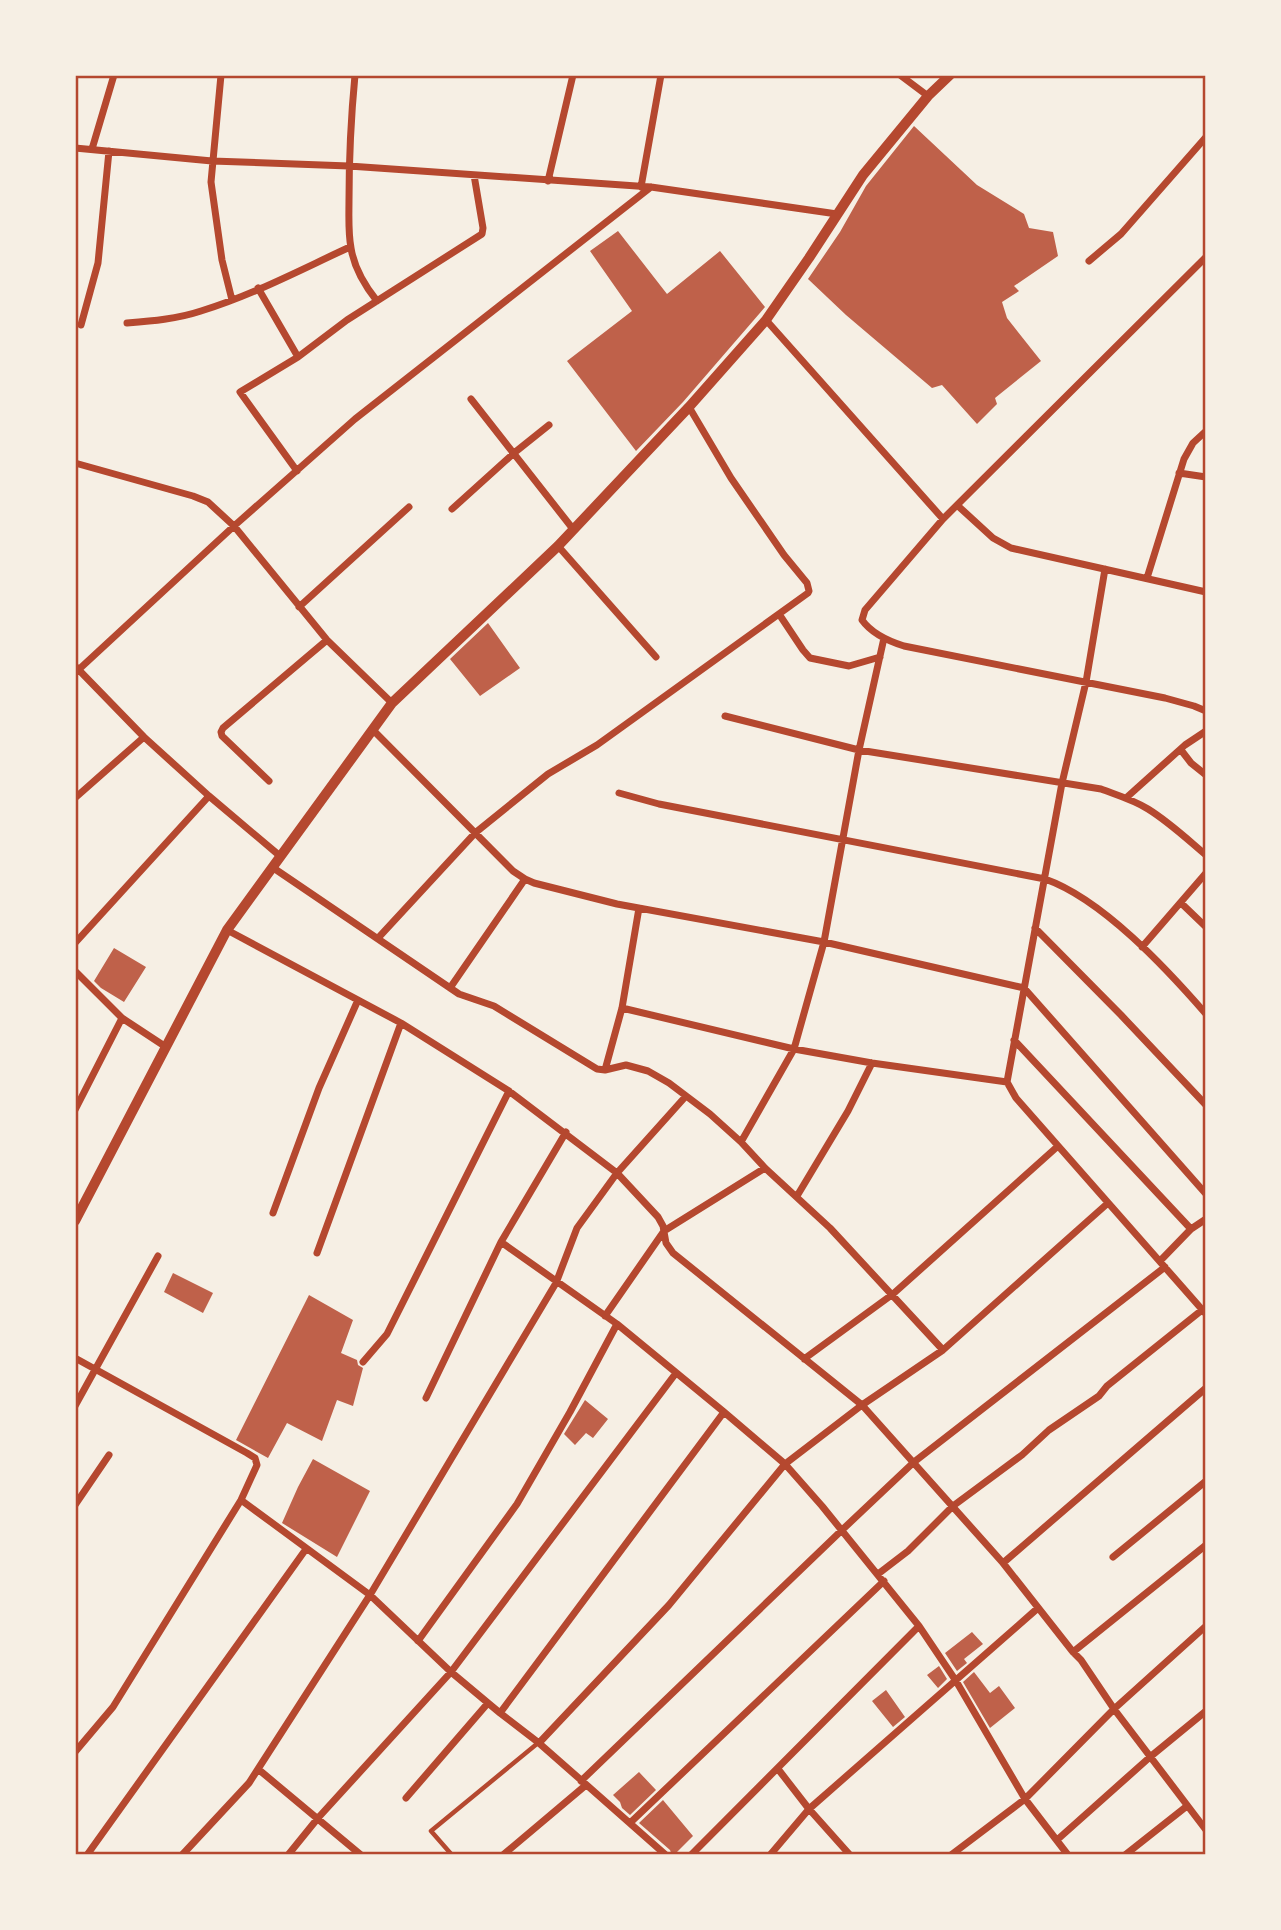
<svg xmlns="http://www.w3.org/2000/svg" width="1281" height="1930" viewBox="0 0 1281 1930" font-family="'IBM Plex Sans',sans-serif">
<rect width="100%" height="100%" fill="#f6efe4"/>
<path fill="#bf614a" d="M914 126 977 185 1024 214 1029 228 1053 232 1058 256 1014 286 1019 291 1002 302 1007 318 1041 361 995 398 997 404 977 424 942 385 932 388 846 315 808 279 840 232 866 186Z
M618 231 667 294 720 251 765 307 683 402 636 451 567 361 632 311 590 251Z
M488 623 520 668 480 696 450 659Z
M114 948 146 967 124 1002 101 988 94 981Z
M173 1273 213 1293 203 1313 164 1292Z
M309 1295 353 1320 341 1353 357 1360 358 1365 363 1368 353 1406 337 1400 322 1441 287 1423 268 1458 236 1440Z
M585 1400 608 1419 593 1438 586 1433 575 1445 564 1434Z
M313 1459 370 1491 337 1557 282 1523 298 1487Z
M972 1632 983 1644 964 1659 967 1663 957 1671 945 1653Z
M939 1666 947 1679 938 1688 927 1675Z
M974 1672 990 1693 999 1686 1015 1708 990 1728 963 1682Z
M886 1690 905 1717 893 1727 872 1701Z
M639 1772 656 1790 630 1815 622 1808 620 1802 613 1795Z
M663 1800 693 1836 674 1855H672L670 1850 639 1823Z"/>
<g fill="none" stroke-linecap="round" stroke-linejoin="round">
<path stroke="#b5482f" stroke-width="4.5" d="M452 1855 431 1831 538 1743"/>
<path stroke="#b5482f" stroke-width="7" d="M221 75 211 182 222 260 232 300
M355 75C351 117 349 158 349 200 349 216 348 232 351 248 354 267 365 286 377 301
M900 75 928 96
M75 148 212 161 349 166 651 187 837 214
M92 149 114 75
M548 181 573 75
M641 187 661 75
M1206 257 943 519 865 610 862 620C872 634 888 641 904 646L1165 698 1194 706 1206 711
M1089 261 1121 234 1206 137
M258 288 298 357
M766 320 943 519
M127 323C152 321 177 319 201 311 253 295 302 269 350 247
M81 325 98 263 109 151
M471 399 573 529
M75 463 193 496 208 502 234 526 327 640 392 703
M297 471 240 392 298 357 347 320 482 234 483 228 474 175
M1179 473 1206 477
M957 505 993 538 1011 548 1206 592
M452 509 514 453 549 425
M558 546 656 657
M1105 569 1086 682 1062 783 1007 1082 1016 1098 1206 1314
M1147 578 1184 459 1193 443 1206 431
M299 607 409 507
M779 614 803 650 810 658 849 666 880 657
M76 667 144 737 209 796 280 856
M75 673 234 526 355 419 651 187
M725 716 859 750 1101 789C1117 795 1134 800 1148 809 1169 822 1187 839 1206 855
M373 730 513 871 525 879 534 883 617 904 824 942 1024 988 1206 1194
M1181 750 1191 763 1206 775
M269 781 222 736 221 732 223 728 327 640
M619 793 659 804 1045 879C1102 899 1166 968 1206 1014
M75 798 144 737
M1126 798 1185 745 1206 731
M272 867 459 994 494 1006 597 1069 605 1070 626 1065 648 1071 669 1083 710 1114 741 1142 765 1168 830 1228 943 1350
M1181 903 1206 927
M1035 928 1121 1015 1206 1105
M227 930 401 1023 509 1091 617 1173 658 1217 663 1226 666 1243 673 1253 862 1405 785 1464 822 1506 919 1626 956 1681 1025 1799 1068 1855
M378 938 475 833 548 774 597 745 808 593 809 591 807 583 784 555 731 478 689 407
M75 943 209 796
M1142 947 1206 873
M75 971 122 1018 75 1110
M450 988 525 879
M622 1008 794 1049 872 1063 1007 1082
M122 1018 166 1047
M1014 1040 1191 1229
M605 1070 622 1008 639 908
M741 1142 794 1049 824 942 859 750 884 638
M797 1196 848 1111 872 1063
M1108 1203 943 1350 862 1405 1003 1563 1073 1652 1081 1660 1114 1709 1206 1830
M273 1213 319 1088 358 1000
M501 1242 617 1324 724 1412 785 1464 669 1605 539 1743
M317 1253 401 1023
M1160 1261 1191 1229 1206 1219
M605 1316 664 1231 765 1168
M75 1358 247 1453 255 1458 257 1465 241 1500 113 1707 75 1752
M804 1359 893 1294 1058 1146
M363 1362 387 1334 509 1091
M426 1398 501 1242 566 1132
M75 1406 158 1256
M241 1500 370 1595 451 1672 500 1713 539 1743 666 1855
M75 1505 109 1455
M1113 1557 1206 1481
M1003 1563 1206 1388
M878 1574 908 1551 953 1506 1022 1455 1049 1430 1099 1396 1107 1386 1202 1310
M418 1641 517 1504 570 1412 617 1324
M1073 1652 1206 1545
M500 1713 724 1412
M258 1769 361 1855
M778 1769 809 1809 850 1855
M581 1781 841 1531 914 1462 1165 1267
M406 1798 488 1703
M631 1822 884 1581
M1057 1840 1150 1757 1206 1711
M87 1855 306 1549
M182 1855 249 1783 258 1769 370 1595 556 1283 577 1228 617 1173 686 1096
M288 1855 318 1818 451 1672 676 1373
M503 1855 586 1785
M691 1855 919 1626
M770 1855 809 1809 1038 1608
M951 1855 1025 1799 1114 1709 1206 1626
M1125 1855 1187 1806"/>
<path stroke="#b5482f" stroke-width="10" d="M75 1221 227 930 392 703 558 546 689 407 766 320 809 258 863 175 928 96 950 75"/>
</g>
<rect width="1281" height="1930" fill="none" stroke="#f6efe4" stroke-width="154"/>
<rect x="77" y="77" width="1127" height="1776" fill="none" stroke="#b5482f" stroke-width="2.5"/>
</svg>
